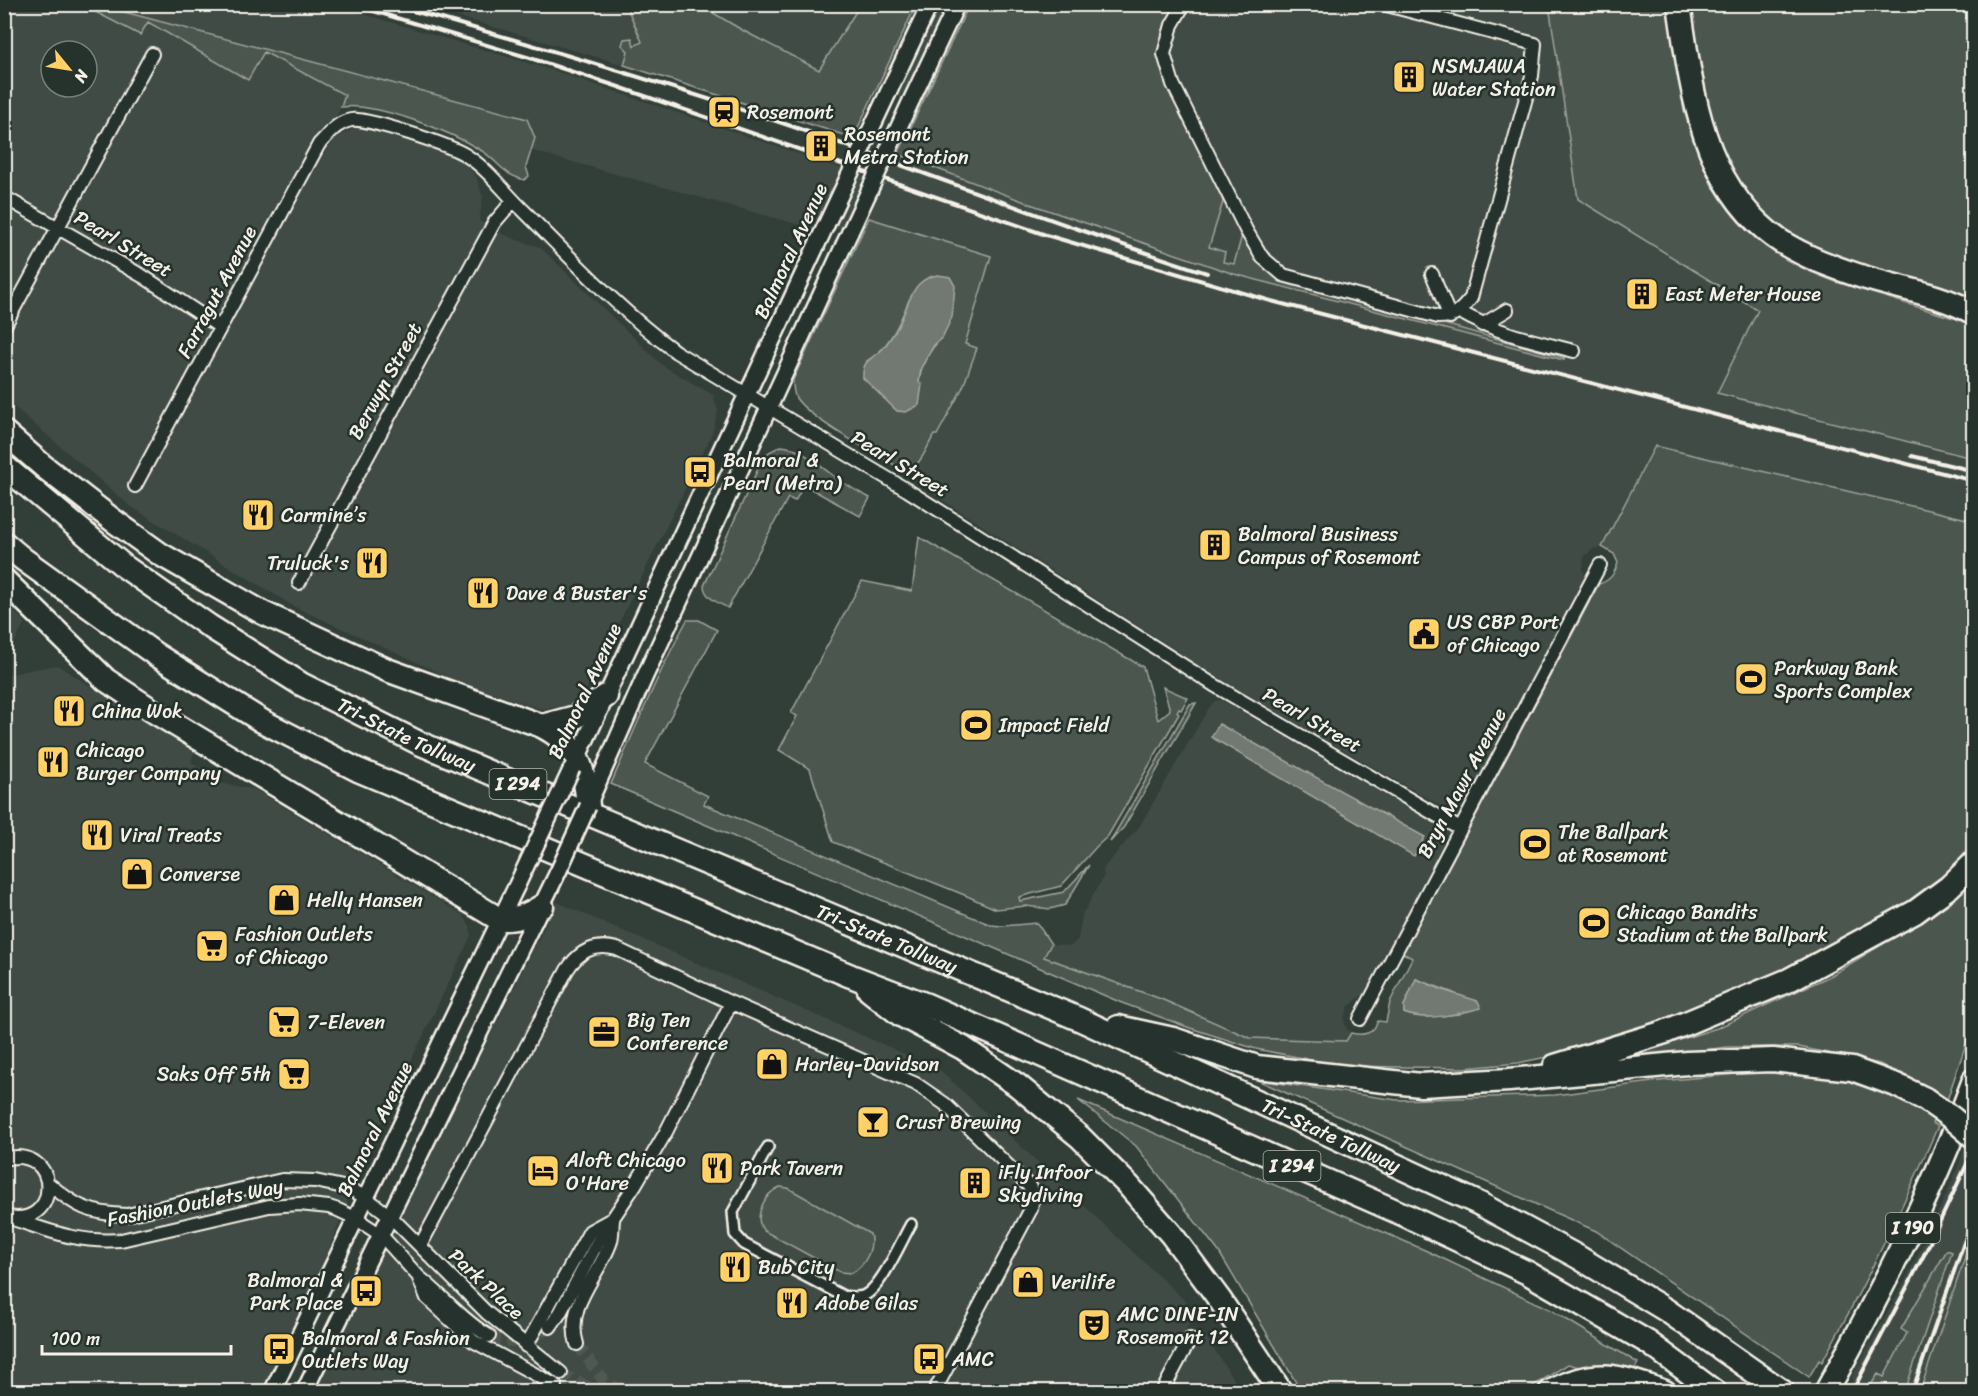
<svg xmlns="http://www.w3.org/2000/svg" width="1978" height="1396" viewBox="0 0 1978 1396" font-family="Sriracha,sans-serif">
<rect width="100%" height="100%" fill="#323e38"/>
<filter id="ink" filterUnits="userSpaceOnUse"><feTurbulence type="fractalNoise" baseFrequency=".0167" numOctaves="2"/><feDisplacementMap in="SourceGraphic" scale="12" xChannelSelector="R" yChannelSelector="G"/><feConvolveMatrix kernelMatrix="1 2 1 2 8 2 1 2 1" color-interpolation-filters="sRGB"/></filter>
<g filter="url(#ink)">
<path fill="#404b44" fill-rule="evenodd" d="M5 5H42L65 11 68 5H82L140 35 148 22 248 80 260 48 98 5H333L555 71 884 183 898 154 904 156 927 106 870 87 845 136 624 65 418 5H1656L1697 181 1744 240 1815 285 1949 324 1973 465H1972L1965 497 1968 499 1971 520 1655 446 1602 547 1593 549 1584 557 1583 568 1585 578 1466 803 1456 809 1443 807 1228 684 933 494 905 471 913 469 918 464 934 434 937 435 963 387 977 348 965 345 991 256 869 218 860 236 815 221 811 228 536 152 345 96 319 160 336 138 356 127 384 130 460 158 476 176 483 197 479 221 511 238 540 247 662 365 713 395 718 411 712 434 587 688 569 706 541 709 462 683 295 607 130 506 5 399ZM51 51H87V87H51ZM1293 283 1564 358V359L1291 289Z
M5 603 25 622 5 661Z
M57 665 194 752 191 762 224 784 254 789 463 915 470 926 471 936 367 1152 320 1272 264 1391 5 1392V675Z
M1221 700 1439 825 1444 836 1442 849 1364 994 1348 1007 1344 1019 1345 1026 1351 1033 1346 1041 1250 1038 1203 1017 1043 957 1051 944 1071 946 1078 939 1082 915 1104 876 1103 871 1106 865 1139 827 1210 706 1215 701Z
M557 902 939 1069 1196 1311 1154 1391 312 1392Z
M1973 1122V1232L1919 1391 1846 1392 1853 1379 1851 1378 1903 1285 1938 1213 1959 1164Z
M1202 1331 1241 1391H1170Z"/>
<path fill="#4c564f" stroke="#a0a49c" stroke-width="1.5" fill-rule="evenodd" d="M82 5H98L527 119 535 138 526 167 529 176 524 180C518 178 511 176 507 172 498 166 491 156 482 151 450 131 378 103 341 107L345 95 264 52 248 80 148 22 140 35Z
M626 5H700L742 30 819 70 860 5H916L853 138 624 65 628 51 622 45 624 39 632 38 634 46 642 42Z
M969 5H1176L1162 32 1159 55 1164 80 1221 193 1223 202 1209 247 1225 252 1223 262 1234 264 1242 235 1268 271 1281 278 1565 358 1564 360 1234 274 1033 205 898 154Z
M1549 5H1668L1684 111 1711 184 1746 230 1804 269 1836 282 1973 324V465L1967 463 1968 457 1717 393 1758 310 1578 199Z
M1691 5H1973V303L1853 264 1805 245 1757 209 1724 161 1710 116Z
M869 218 991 256 965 344 977 348 963 387 937 435H934C926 448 921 467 905 471 880 456 810 420 796 398 793 393 793 386 793 380ZM909 300 942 338C929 350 921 365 919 382L867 361C889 349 900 322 909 300Z
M781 446C804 448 822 469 841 481 850 487 860 493 870 498L860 516 804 485 795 501 788 498 728 608C719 603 705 598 704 586L762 460 769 452Z
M1655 446 1971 520 1968 499 1973 500V844L1943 878 1888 915 1808 960 1692 1014 1594 1047 1518 1063 1465 1068 1343 1066 1256 1049 1190 1028 1122 1003 611 784C635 729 658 673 687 620H699L717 630 645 764 708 796 704 804 991 925 1002 926 1037 923 1051 944 1044 957 1161 999 1250 1038 1346 1041 1351 1033C1364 1036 1373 1034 1378 1021L1386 1022 1390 1002 1412 958 1403 953 1599 584C1611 580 1614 574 1618 563L1614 554 1602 547ZM1416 979 1454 993 1460 1014C1442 1015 1421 1020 1404 1013V1006Z
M919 537 1143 667 1158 720 1170 710 1163 687 1188 698 1181 710 1179 709 1177 712 1179 714 1108 836 1097 846 1061 886 1019 897 1020 901 1064 892 1089 865 1065 905 1050 909 1026 906 996 909 967 896 833 842 810 769 779 750 797 716 791 713 862 581 912 591Z
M1196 703 1124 827 1110 842 1190 704Z
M1973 877V1023L1946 1103 1928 1091 1880 1064 1799 1047H1728L1614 1061 1717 1028 1830 976 1929 916Z
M1760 1072 1844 1079 1900 1097 1935 1116 1932 1123 1938 1126C1903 1207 1865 1285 1822 1362L1819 1360 1809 1377 1596 1231 1257 1080 1397 1100 1555 1095 1659 1081Z
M1078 1100 1427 1251 1551 1310 1638 1363 1634 1370 1579 1367 1568 1364 1525 1391H1301L1219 1252 1136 1146Z
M780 1187 788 1188 870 1234C874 1248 865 1267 851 1273L840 1272 764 1231C752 1217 765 1193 780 1187Z
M1973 1233V1391H1920Z
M1947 1250 1952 1252 1905 1391H1867L1878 1374 1884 1377 1907 1333 1901 1329Z"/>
<path fill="#727972" stroke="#a6a9a1" stroke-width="1.5" d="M938 275 950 277 955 286 952 317 942 338 934 345 921 368 919 382 922 384 919 405 906 412 897 411 863 378C862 357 874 360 885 346 891 338 898 328 902 318 907 307 910 294 918 285 924 279 930 276 938 275Z
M1219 724 1425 837 1414 856 1211 737Z
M1416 979 1446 991 1478 1001 1481 1008C1458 1014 1426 1022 1404 1013V1006Z"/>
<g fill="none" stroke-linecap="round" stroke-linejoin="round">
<path stroke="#4f5952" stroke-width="12" stroke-dasharray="12 6" stroke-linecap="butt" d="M489 1336C512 1346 529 1340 550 1327
M577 1344 604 1381 624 1392
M561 1373 597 1392
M555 1385 567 1392"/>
<g stroke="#f4f1e8" stroke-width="14">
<path id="pedestrian" d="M768 1147 733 1212 735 1234 744 1244 843 1296C850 1297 856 1298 863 1296 881 1289 901 1241 911 1224"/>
</g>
<g stroke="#f4f1e8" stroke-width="16">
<path id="minor" d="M1184 4 1172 25 1164 54 1173 84 1246 230 1262 257 1283 275 1438 317C1455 317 1461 311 1471 298L1532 76 1535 44 1383 4
M4 197 144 277 220 327
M1432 274 1450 317
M1460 312C1496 333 1534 341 1574 351
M1482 325 1507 310
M4 327 152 54
M135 486 319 144C329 134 336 123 351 120 366 117 453 146 467 156 489 170 505 193 523 210 572 259 620 311 676 352L907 490 1214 685 1460 829
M299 583 494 223 513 201
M1360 1019 1600 565
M4 1159C62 1143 62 1232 4 1216
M48 1183C76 1207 90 1214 127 1215L282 1180 315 1181 348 1188 365 1197 390 1216 487 1313 561 1373
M13 1219C52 1232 78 1243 121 1240L269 1206 299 1204 329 1207 338 1210 355 1218 381 1235 418 1276 427 1298 473 1341 555 1385
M420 1246 567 970C579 951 594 943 617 949L725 1000 916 1084 945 1104 1031 1188 1033 1196 1031 1209 934 1392
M419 1277C442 1295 463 1321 489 1336
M550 1327 560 1313 601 1236 635 1185 666 1132 731 1003
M577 1344C565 1306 598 1277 610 1244 613 1237 612 1228 613 1220
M526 1346 590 1231 610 1220
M1162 1392 1190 1339"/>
</g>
<g stroke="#f4f1e8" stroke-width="20">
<path id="tertiary" d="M888 93 930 4
M911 101 957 4
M574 765 826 225
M589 803 645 676 850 232
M272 1392 517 885
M304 1392 558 872"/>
</g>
<g stroke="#f4f1e8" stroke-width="27">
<g id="motorway">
<path d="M1679 4C1691 85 1700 176 1768 232 1792 252 1827 265 1857 275 1896 288 1938 293 1974 313"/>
<path d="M4 432 43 466 114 521 160 554 263 613 387 670 542 726C578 745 585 768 588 806"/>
<path id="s1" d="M4 466 125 567 209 626 301 684 419 743 1079 1019 1480 1204 1578 1257 1666 1310 1783 1392"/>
<path d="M4 543 23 559 155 654 262 721 358 770 851 976 927 1005 1407 1216 1528 1273 1649 1343 1715 1392"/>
<path d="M4 580 106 680 153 711 499 919C517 920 528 915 542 906"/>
<path d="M542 726 576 717 606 696"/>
<path d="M869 990 901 1015 963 1048 1017 1085 1080 1137 1128 1185 1171 1234 1220 1300 1281 1392"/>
<path d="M1118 1027 1173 1039 1257 1067 1421 1085 1509 1080 1687 1063 1773 1060 1852 1069 1896 1085 1925 1099"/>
<path d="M1555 1066 1665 1032 1789 980 1915 912 1949 887 1974 863"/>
<path d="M1550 1392C1595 1367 1619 1376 1665 1392"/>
<path d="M1826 1392C1882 1290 1934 1189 1974 1080"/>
</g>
</g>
<use href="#pedestrian" stroke="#26332d" stroke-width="9"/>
<use href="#minor" stroke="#26332d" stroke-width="12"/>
<use href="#tertiary" stroke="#26332d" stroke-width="15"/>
<use href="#motorway" stroke="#26332d" stroke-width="22"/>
<path stroke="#f4f1e8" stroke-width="4" d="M350 4 527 57 616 86 1046 235 1271 301 1974 481
M388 4C523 41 656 81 788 125 928 173 1066 228 1207 273
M1912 456 1974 471
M1852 1392 1926 1251 1974 1149
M1912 1392 1974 1214"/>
<g stroke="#f4f1e8" stroke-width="20" stroke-linecap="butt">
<path id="tertiary-bridge" d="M826 225 888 93
M850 232 911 101
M558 872 588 806
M517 885 572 768"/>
</g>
<g stroke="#f4f1e8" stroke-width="27" stroke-linecap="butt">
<path id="motorway-bridge" d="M1925 1099 1952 1118 1974 1137"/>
</g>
<use href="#tertiary-bridge" stroke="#26332d" stroke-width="15"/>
<use href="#motorway-bridge" stroke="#26332d" stroke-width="22"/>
</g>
</g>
<defs>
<g id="building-square" transform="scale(1.725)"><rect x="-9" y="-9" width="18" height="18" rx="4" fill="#ffd166" stroke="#26332d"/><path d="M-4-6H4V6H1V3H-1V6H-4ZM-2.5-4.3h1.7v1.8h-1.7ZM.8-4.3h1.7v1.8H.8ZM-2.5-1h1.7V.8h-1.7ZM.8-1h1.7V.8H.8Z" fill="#111"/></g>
<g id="station-square" transform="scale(1.725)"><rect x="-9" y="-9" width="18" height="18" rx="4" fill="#ffd166" stroke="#26332d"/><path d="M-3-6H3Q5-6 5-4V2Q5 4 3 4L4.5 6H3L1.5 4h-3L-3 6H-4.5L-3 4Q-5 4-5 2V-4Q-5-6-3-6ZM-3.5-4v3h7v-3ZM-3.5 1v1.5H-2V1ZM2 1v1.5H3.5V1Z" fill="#111"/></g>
<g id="bus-square" transform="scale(1.725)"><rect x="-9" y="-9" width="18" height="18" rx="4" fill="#ffd166" stroke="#26332d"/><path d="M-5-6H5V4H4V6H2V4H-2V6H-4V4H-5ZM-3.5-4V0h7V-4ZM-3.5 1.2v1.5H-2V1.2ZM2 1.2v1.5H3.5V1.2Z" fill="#111"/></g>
<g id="restaurant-square" transform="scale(1.725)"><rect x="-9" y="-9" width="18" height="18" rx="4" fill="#ffd166" stroke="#26332d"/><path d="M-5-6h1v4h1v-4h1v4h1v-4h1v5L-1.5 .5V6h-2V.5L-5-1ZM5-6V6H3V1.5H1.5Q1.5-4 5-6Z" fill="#111"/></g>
<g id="civic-square" transform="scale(1.725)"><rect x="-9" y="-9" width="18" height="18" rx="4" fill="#ffd166" stroke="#26332d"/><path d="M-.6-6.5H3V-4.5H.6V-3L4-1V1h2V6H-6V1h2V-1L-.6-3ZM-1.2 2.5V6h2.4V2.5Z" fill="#111"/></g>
<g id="stadium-square" transform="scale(1.725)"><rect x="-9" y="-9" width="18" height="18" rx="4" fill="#ffd166" stroke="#26332d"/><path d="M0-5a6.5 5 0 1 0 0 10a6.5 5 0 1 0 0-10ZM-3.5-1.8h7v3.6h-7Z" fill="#111"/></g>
<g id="shop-square" transform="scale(1.725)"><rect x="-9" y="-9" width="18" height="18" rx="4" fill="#ffd166" stroke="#26332d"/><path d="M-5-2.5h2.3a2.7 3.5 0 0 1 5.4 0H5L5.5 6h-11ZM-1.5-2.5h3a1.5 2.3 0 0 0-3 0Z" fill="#111"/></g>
<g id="supermarket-square" transform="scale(1.725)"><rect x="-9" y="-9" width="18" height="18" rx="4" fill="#ffd166" stroke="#26332d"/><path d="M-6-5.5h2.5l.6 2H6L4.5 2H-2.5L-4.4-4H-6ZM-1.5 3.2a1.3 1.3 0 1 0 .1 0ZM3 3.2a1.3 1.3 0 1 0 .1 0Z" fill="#111"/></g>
<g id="office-square" transform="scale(1.725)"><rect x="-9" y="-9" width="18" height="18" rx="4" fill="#ffd166" stroke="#26332d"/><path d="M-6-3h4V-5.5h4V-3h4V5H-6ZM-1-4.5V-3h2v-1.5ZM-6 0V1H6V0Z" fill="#111"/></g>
<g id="bar-square" transform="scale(1.725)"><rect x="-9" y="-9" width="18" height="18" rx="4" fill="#ffd166" stroke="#26332d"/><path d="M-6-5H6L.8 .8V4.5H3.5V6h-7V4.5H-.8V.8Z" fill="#111"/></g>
<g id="hotel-square" transform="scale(1.725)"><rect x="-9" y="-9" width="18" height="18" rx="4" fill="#ffd166" stroke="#26332d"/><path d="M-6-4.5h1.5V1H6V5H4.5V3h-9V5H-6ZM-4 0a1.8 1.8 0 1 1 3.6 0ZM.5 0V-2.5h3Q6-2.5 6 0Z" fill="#111"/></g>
<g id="theatre-square" transform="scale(1.725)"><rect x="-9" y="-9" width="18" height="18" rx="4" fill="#ffd166" stroke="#26332d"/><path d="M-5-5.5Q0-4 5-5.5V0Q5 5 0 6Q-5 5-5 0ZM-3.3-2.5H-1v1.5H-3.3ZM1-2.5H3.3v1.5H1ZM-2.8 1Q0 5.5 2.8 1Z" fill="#111"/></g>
</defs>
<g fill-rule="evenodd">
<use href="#building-square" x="1409" y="77"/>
<use href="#station-square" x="724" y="112"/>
<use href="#building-square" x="821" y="146"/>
<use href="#building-square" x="1642" y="294"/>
<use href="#bus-square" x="700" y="472"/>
<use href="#restaurant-square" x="258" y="515"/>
<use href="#building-square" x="1215" y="545"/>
<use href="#restaurant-square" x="372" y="563"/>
<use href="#restaurant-square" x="483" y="593"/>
<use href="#civic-square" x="1424" y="634"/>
<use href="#stadium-square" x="1751" y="679"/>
<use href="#restaurant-square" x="69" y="711"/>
<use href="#stadium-square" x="976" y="725"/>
<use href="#restaurant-square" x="53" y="762"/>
<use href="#restaurant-square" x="97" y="835"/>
<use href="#stadium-square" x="1535" y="844"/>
<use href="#shop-square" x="137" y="874"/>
<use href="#shop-square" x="284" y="900"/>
<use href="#stadium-square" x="1594" y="923"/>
<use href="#supermarket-square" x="212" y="946"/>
<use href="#supermarket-square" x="284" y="1022"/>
<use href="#office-square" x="604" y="1032"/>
<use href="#shop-square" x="772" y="1064"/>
<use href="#supermarket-square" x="294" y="1074"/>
<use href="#bar-square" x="873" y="1122"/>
<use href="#restaurant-square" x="717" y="1168"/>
<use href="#hotel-square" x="543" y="1171"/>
<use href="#building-square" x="975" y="1183"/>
<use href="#restaurant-square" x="735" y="1267"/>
<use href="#shop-square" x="1028" y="1282"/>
<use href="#bus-square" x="366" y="1291"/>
<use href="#restaurant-square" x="792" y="1303"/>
<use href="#theatre-square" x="1094" y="1325"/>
<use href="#bus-square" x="279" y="1349"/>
<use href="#bus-square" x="929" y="1359"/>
</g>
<g text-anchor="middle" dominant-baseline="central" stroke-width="5" stroke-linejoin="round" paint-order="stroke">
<g fill="#26332d" stroke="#b6b8b0" stroke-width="1.5">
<rect x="489.5" y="769" width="57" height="30" rx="4.5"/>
<rect x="1263.5" y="1151" width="57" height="30" rx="4.5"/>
<rect x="1886" y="1213" width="54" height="30" rx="4.5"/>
</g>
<g font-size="18" font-weight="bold" fill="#f4f1e8">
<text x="518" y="784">I 294</text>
<text x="1292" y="1166">I 294</text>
<text x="1913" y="1228">I 190</text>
</g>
<g font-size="20" fill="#f4f1e8" stroke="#26332d" text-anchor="start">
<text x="1432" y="66">NSMJAWA<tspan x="1432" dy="23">Water Station</tspan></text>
<text x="747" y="112">Rosemont</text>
<text x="844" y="134">Rosemont<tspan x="844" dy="23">Metra Station</tspan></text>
<text x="1665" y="294">East Meter House</text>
<text x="723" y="460">Balmoral &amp;<tspan x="723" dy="23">Pearl (Metra)</tspan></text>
<text x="281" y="515">Carmine’s</text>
<text x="1238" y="534">Balmoral Business<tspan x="1238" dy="23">Campus of Rosemont</tspan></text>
<text x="349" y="563" text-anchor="end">Truluck's</text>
<text x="506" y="593">Dave &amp; Buster's</text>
<text x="1447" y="622">US CBP Port<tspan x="1447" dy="23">of Chicago</tspan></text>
<text x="1774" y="668">Parkway Bank<tspan x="1774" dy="23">Sports Complex</tspan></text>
<text x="92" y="711">China Wok</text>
<text x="999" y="725">Impact Field</text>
<text x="76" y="750">Chicago<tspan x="76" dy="23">Burger Company</tspan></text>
<text x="1558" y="832">The Ballpark<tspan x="1558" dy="23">at Rosemont</tspan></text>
<text x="120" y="835">Viral Treats</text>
<text x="160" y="874">Converse</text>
<text x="307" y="900">Helly Hansen</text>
<text x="1617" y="912">Chicago Bandits<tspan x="1617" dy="23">Stadium at the Ballpark</tspan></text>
<text x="235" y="934">Fashion Outlets<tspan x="235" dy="23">of Chicago</tspan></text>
<text x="627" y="1020">Big Ten<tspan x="627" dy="23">Conference</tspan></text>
<text x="307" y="1022">7-Eleven</text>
<text x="795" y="1064">Harley-Davidson</text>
<text x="271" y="1074" text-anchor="end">Saks Off 5th</text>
<text x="896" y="1122">Crust Brewing</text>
<text x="566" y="1160">Aloft Chicago<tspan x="566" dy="23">O'Hare</tspan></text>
<text x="740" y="1168">Park Tavern</text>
<text x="998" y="1172">iFly Infoor<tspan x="998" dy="23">Skydiving</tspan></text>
<text x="758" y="1267">Bub City</text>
<text x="343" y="1280" text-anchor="end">Balmoral &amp;<tspan x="343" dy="23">Park Place</tspan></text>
<text x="1051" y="1282">Verilife</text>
<text x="815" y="1303">Adobe Gilas</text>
<text x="1117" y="1314">AMC DINE-IN<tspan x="1117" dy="23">Rosemont 12</tspan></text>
<text x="302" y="1338">Balmoral &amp; Fashion<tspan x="302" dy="23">Outlets Way</tspan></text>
<text x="952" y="1359">AMC</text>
</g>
<g font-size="20" fill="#f4f1e8" stroke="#26332d">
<text transform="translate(123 244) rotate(31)">Pearl Street</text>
<text transform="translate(791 251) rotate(-65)">Balmoral Avenue</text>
<text transform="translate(217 292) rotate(-62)">Farragut Avenue</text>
<text transform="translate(385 381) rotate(-61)">Berwyn Street</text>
<text transform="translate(900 464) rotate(31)">Pearl Street</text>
<text transform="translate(585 691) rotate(-65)">Balmoral Avenue</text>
<text transform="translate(1312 720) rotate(30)">Pearl Street</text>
<text stroke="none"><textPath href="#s1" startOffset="486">Tri-State Tollway</textPath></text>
<text transform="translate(1462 783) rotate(-62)">Bryn Mawr Avenue</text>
<text stroke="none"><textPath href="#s1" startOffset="1008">Tri-State Tollway</textPath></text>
<text transform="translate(375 1129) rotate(-64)">Balmoral Avenue</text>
<text stroke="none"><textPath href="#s1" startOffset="1494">Tri-State Tollway</textPath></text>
<text transform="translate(195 1203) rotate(-11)">Fashion Outlets Way</text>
<text transform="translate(486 1284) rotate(43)">Park Place</text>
</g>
</g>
<rect width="1978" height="1396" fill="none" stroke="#26332d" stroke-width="24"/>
<rect x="12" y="12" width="1954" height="1372" fill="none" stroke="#f4f1e8" stroke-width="2" filter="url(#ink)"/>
<g transform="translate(69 69) rotate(120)"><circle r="28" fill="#26332d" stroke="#787f78" stroke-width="1.5"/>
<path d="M0-4.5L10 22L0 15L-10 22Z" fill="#ffd166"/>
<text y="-9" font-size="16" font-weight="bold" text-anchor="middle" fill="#f4f1e8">N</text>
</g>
<path d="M42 1345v9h189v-9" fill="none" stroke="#f4f1e8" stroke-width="3"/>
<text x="51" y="1345" font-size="18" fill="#f4f1e8" stroke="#26332d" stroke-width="4.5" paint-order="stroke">100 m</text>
</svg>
